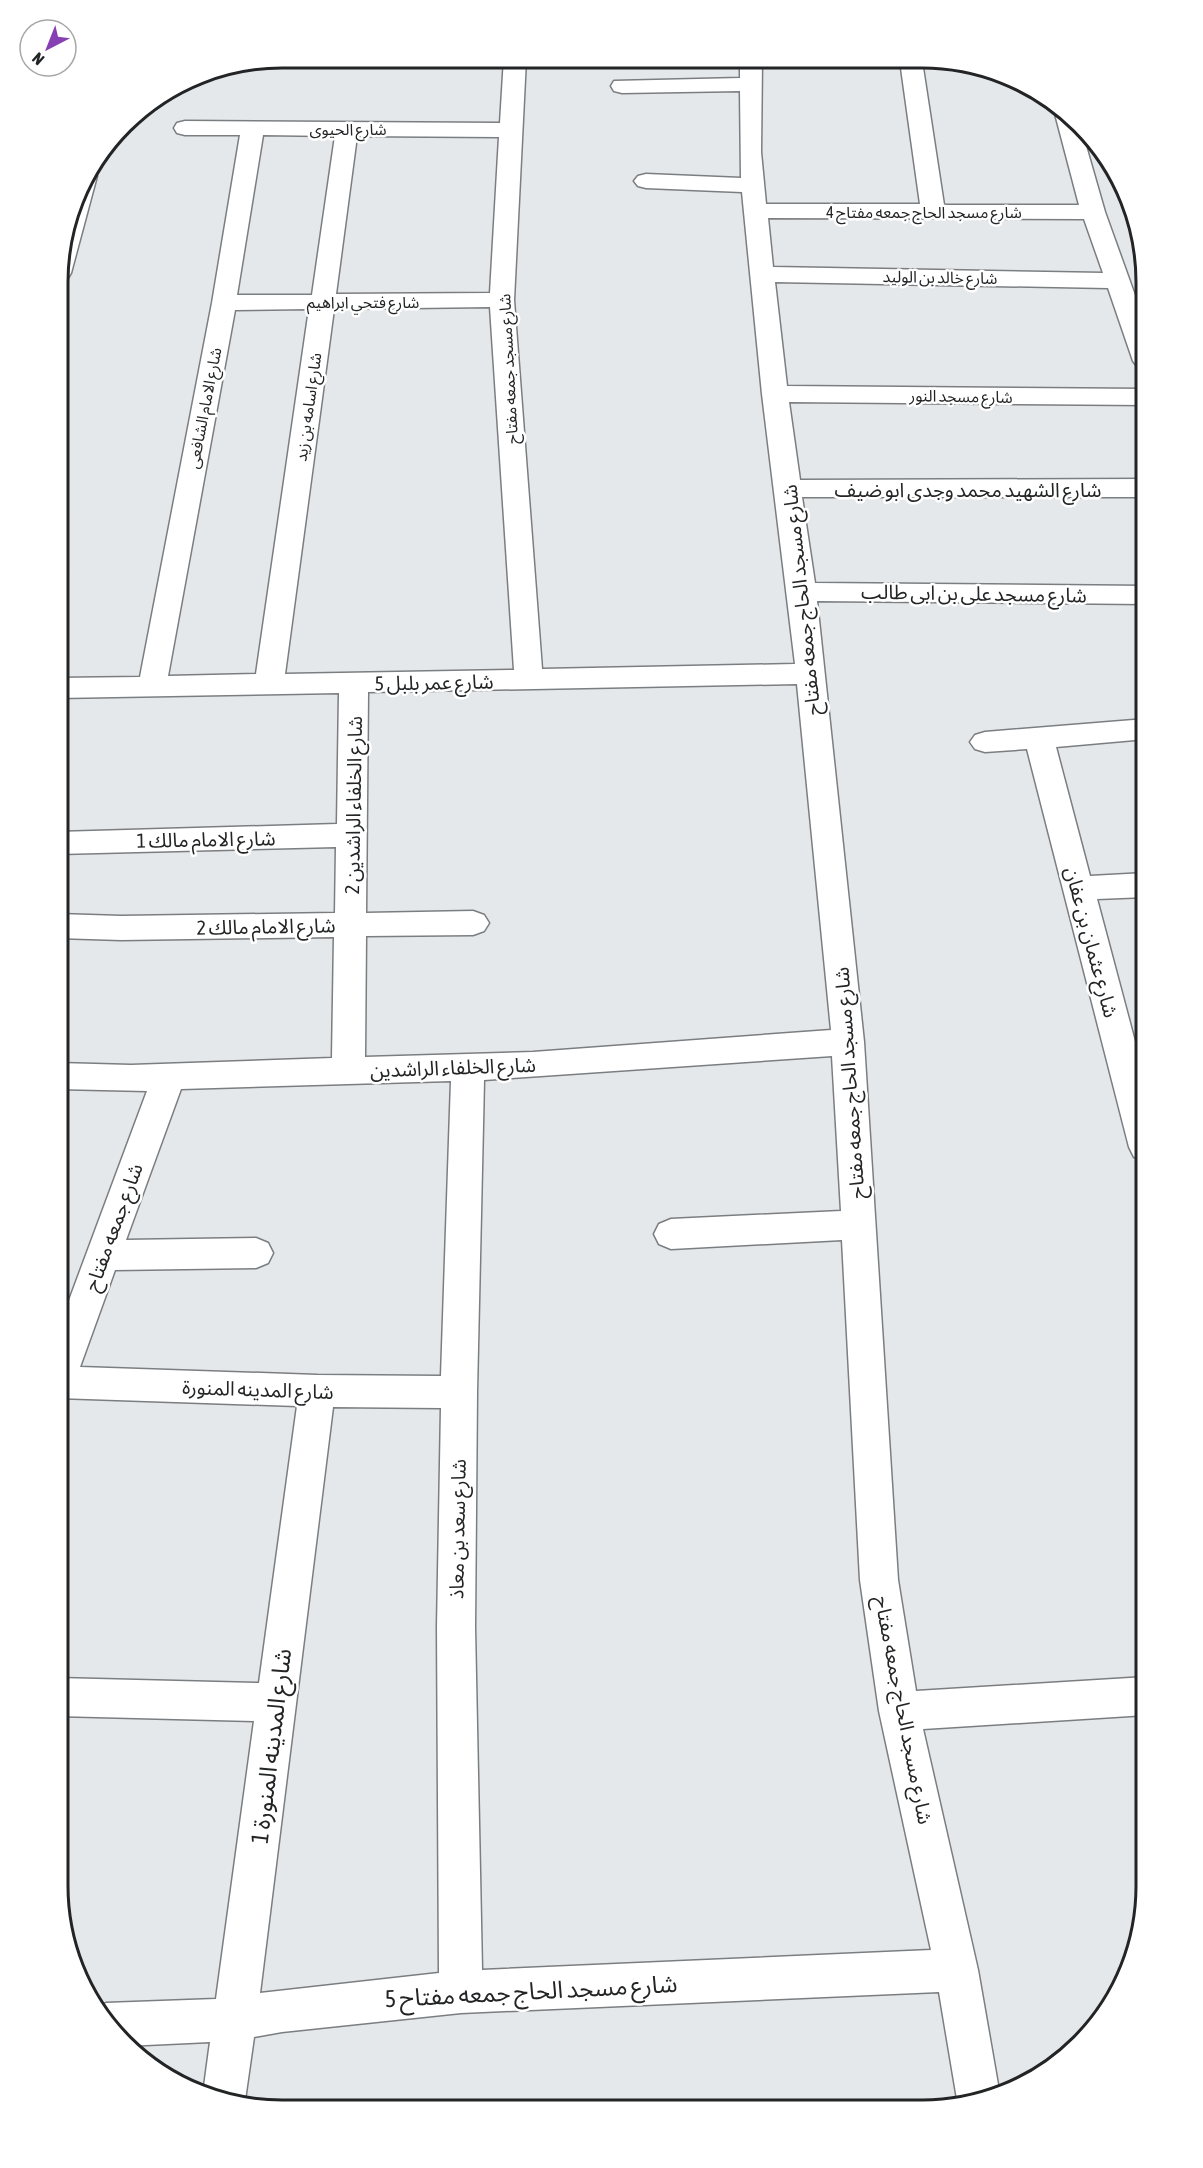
<svg xmlns="http://www.w3.org/2000/svg" width="1203" height="2168" viewBox="0 0 1203 2168" font-family="'Asap Condensed','Noto Sans Arabic',sans-serif">
<rect width="100%" height="100%" fill="#e5e8eb"/>
<g fill="none" stroke-linecap="round" stroke-linejoin="round">
<g stroke="#7b7e81" stroke-width="3">
<path id="minor" d="M504 58 526 59 514 300 542 669 795 664 762 394 742 192 646 188 638 186 634 181 638 176 646 174 741 178 740 91 622 93 614 91 611 86 614 81 740 78V60H762L761 152 766 204H920L900 61H922L944 205H1079L1054 110 1058 105 1069 112 1080 125 1105 212 1146 326V369L1137 366 1133 361 1108 288 775 282 787 386 1146 389V405L789 402 800 480 1146 479V497H802L815 583 1146 586V604L817 601 864 1042 898 1580 916 1691 1146 1677V1715L923 1729 978 1970 1000 2096 958 2105 939 1992 461 2013 282 2032 254 2037 244 2107 203 2094 210 2042 125 2046 93 2009 106 2003 216 1999 254 1721 57 1716V1678L259 1683 297 1406 58 1398V1330L147 1091 58 1089V1063L131 1065 332 1058 334 937 121 940 58 938V914L121 916 335 913 336 847 58 854V832L337 824 339 693 58 698V678L140 677 212 303 240 135H185L177 133 174 128 177 123 185 121 500 123ZM263 135 335 136 312 295H237ZM357 136 499 137 490 293 336 294ZM768 218 1084 219 1103 273 773 267ZM490 307 514 670 285 674 334 309ZM309 309 256 674 168 676 235 310ZM797 684 831 1030 533 1052 365 1057 366 936 473 935 484 931 489 923 484 915 473 911 366 913 368 692ZM832 1056 841 1211 671 1219 659 1224 654 1234 659 1244 671 1249 842 1240 860 1580 879 1711 931 1950 482 1970 475 1627 477 1392 484 1080ZM451 1081 441 1376 317 1375 80 1367 115 1270 256 1268 268 1263 273 1253 268 1243 256 1238 126 1240 181 1089ZM333 1407 441 1408 437 1627 439 1973 260 1993Z
M89 170 97 176 71 273 68 278 59 280C59 247 69 197 89 170Z
M1146 719V739L1056 747 1090 876 1146 873V897L1097 899 1146 1083V1161L1134 1157 1129 1147 1027 749 985 752 975 749 970 742 975 735 985 732Z"/>
</g>
<use href="#minor" fill="#fff" fill-rule="evenodd"/>
</g>
<g text-anchor="middle" dominant-baseline="central" stroke-width="5" stroke-linejoin="round" paint-order="stroke">
<g font-size="16" fill="#232425" stroke="#fff">
<text x="348" y="129">شارع الحيوى</text>
<text x="924" y="212">شارع مسجد الحاج جمعه مفتاح 4</text>
<text transform="translate(940 277) rotate(1)">شارع خالد بن الوليد</text>
<text x="363" y="302">شارع فتحي ابراهيم</text>
<text transform="translate(508 369) rotate(-93)">شارع مسجد جمعه مفتاح</text>
<text transform="translate(961 396) rotate(1)">شارع مسجد النور</text>
<text transform="translate(308 407) rotate(-82)">شارع اسامه بن زيد</text>
<text transform="translate(204 408) rotate(-79)">شارع الامام الشافعى</text>
</g>
<g font-size="20" fill="#232425" stroke="#fff">
<text x="968" y="489">شارع الشهيد محمد وجدى ابو ضيف</text>
<text transform="translate(974 593) rotate(1)">شارع مسجد على بن ابى طالب</text>
<text transform="translate(801 600) rotate(-96)">شارع مسجد الحاج جمعه مفتاح</text>
<text transform="translate(434 682) rotate(-1)">شارع عمر بلبل 5</text>
<text transform="translate(353 805) rotate(-89)">شارع الخلفاء الراشدين 2</text>
<text transform="translate(206 839) rotate(-1)">شارع الامام مالك 1</text>
<text transform="translate(266 926) rotate(-1)">شارع الامام مالك 2</text>
<text transform="translate(1092 942) rotate(75)">شارع عثمان بن عفان</text>
<text transform="translate(453 1067) rotate(-2)">شارع الخلفاء الراشدين</text>
<text transform="translate(849 1083) rotate(-94)">شارع مسجد الحاج جمعه مفتاح</text>
<text transform="translate(113 1227) rotate(-70)">شارع جمعه مفتاح</text>
<text transform="translate(258 1389) rotate(2)">شارع المدينه المنورة</text>
<text transform="translate(457 1529) rotate(-89)">شارع سعد بن معاذ</text>
<text transform="translate(904 1710) rotate(79)">شارع مسجد الحاج جمعه مفتاح</text>
</g>
<g font-size="24" fill="#232425" stroke="#fff">
<text transform="translate(271 1746) rotate(-83)">شارع المدينه المنورة 1</text>
<text transform="translate(531 1991) rotate(-3)">شارع مسجد الحاج جمعه مفتاح 5</text>
</g>
</g>
<path d="M0 0H1203V2168H0ZM282 68H922A214 214 0 0 1 1136 282V1886A214 214 0 0 1 922 2100H282A214 214 0 0 1 68 1886V282A214 214 0 0 1 282 68Z" fill="#fff" fill-rule="evenodd"/>
<path fill="none" stroke="#232425" stroke-width="3" d="M282 68H922A214 214 0 0 1 1136 282V1886A214 214 0 0 1 922 2100H282A214 214 0 0 1 68 1886V282A214 214 0 0 1 282 68Z"/>
<g transform="translate(48 48) rotate(222)"><circle r="28" fill="#ffffff" stroke="#a7a7a8" stroke-width="1.5"/>
<path d="M0-4.5L10 22L0 15L-10 22Z" fill="#8640b4"/>
<text y="-9" font-size="16" font-weight="bold" text-anchor="middle" fill="#232425">N</text>
</g>
</svg>
